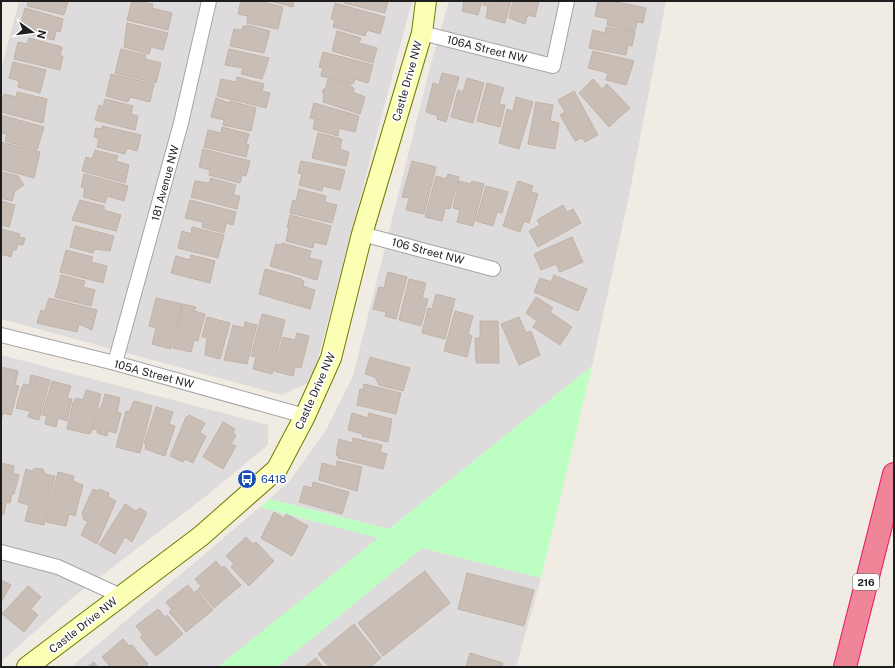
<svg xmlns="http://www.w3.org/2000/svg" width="895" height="668" viewBox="0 0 895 668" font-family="'Public Sans',sans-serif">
<rect width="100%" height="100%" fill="#f0ece4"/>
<path fill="#dddbdb" d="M19 1H412L312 381 282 395 1 319V70Z
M449 1H666L630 191 592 366 389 529 269 499 290 481 327 428 353 376 430 67Z
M1 355 268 425V445L206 496 71 599 1 662Z
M260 507 379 538 218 667H71Z
M422 548 541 578 516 667H277Z"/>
<path fill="#bdfec2" d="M592 366 541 578 422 548 277 667H218L378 538 260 507 269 499 389 529Z"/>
<path fill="#c9beb6" stroke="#c3b2a5" d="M28 1H68L64 15 27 6Z
M132 1 153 4 152 8 172 13 168 30 127 20Z
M241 1H259L283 7 278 29 247 23 248 16 238 14Z
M270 1H294L293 7Z
M345 1H388L385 13 344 3Z
M464 1H482L478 15 462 11Z
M484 1H511L505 23 486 18 488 6 483 5Z
M513 1H539L535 17 528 15 525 24 509 18Z
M598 1H612L646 8 643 23 637 22 635 31 607 25 608 19 595 16Z
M335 3 385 17 380 34 367 30 365 36 333 27 335 20 331 19Z
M25 8 63 19 60 32 56 31 54 40 30 34 32 30 20 27Z
M127 23 168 33 163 50 151 47 149 54 124 47Z
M247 25 270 31 264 53 230 46 234 29 242 30 243 26H246Z
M606 27 635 32 632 46 628 45 626 55 589 48 593 30 605 33Z
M337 31 361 38 359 43 377 48 373 63 332 51Z
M29 38 62 47 60 56H63L60 70 14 59 18 42 27 44Z
M121 49 146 55 145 59 161 63 156 83 115 73Z
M229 49 269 58 262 79 241 74 243 68 225 65Z
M593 51 634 61 626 85 606 80 608 73 588 68Z
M323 52 373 65 368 83 355 79 353 84 321 76 323 68 319 67Z
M13 62 46 70 40 93 18 87 19 81 9 78Z
M442 73 459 77 446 122 437 119 438 116 426 112 433 83 439 85Z
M111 74 154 84 150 102 130 97 128 102 106 96Z
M237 77 264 84 262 91 270 93 266 108 217 96 221 79 236 82Z
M467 78 484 83 473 123 451 117 458 90 463 92Z
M328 79 351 85 350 87 354 88 353 92 365 97 360 114 323 102 324 95 322 91 326 87Z
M593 79 602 89 607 84 630 108 609 127 579 93Z
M487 83 504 88 499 104 505 105 500 127 477 121Z
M574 91 598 135 585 142 582 138 575 141 560 115 565 112 558 100Z
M17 92 47 99 43 123 1 112V105L4 94 16 97Z
M516 97 533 102 519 149 499 143 507 109 513 111Z
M216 98 229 103 230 101 256 108 251 131 223 125 224 120 211 117Z
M105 99 133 106 131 114 138 116 135 130 95 120 99 105 103 107Z
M536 102 553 105 550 121 559 123 555 149 528 144Z
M314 103 359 116 355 132 339 128 338 136 313 129 315 119 310 118Z
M1 115 44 127 37 150 5 141 7 134 1 133Z
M102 126 141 135 137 151 127 148 125 154 97 147 99 139 94 137 96 128 102 129Z
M222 127 249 134 246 144 249 145 246 157 204 147 208 130 221 133Z
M318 133 342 139 340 149 349 152 346 166 312 158Z
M1 142 40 152 34 178 1 169Z
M203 149 250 161 246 176 242 175 240 183 209 175 210 170 199 167Z
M95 150 118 156 116 161 129 165 125 183 82 171 86 157 92 159Z
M301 161 345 170 340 190 323 186 322 191 299 185 302 174 298 173Z
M412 161 436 167 424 214 406 210 409 198 402 197Z
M1 172 18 176 24 185 15 191 12 201 1 198Z
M84 174 128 186 124 201 107 196 105 203 83 197 85 189 81 187Z
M448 174 459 177 450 209 445 208 442 221 425 217 436 176 446 179Z
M211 178 236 185 233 195 240 196 237 209 191 197 195 181 209 183Z
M459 181 471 184 472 181 484 184 473 226 457 222 460 210 453 208Z
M518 181 533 186 531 192 538 194 529 223 524 221 520 232 503 226Z
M486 186 508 192 502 213 497 212 493 226 476 221Z
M299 189 326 196 325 202 337 205 332 223 290 213 293 200 296 201Z
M80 200 104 206V210L121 215 116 231 72 220Z
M190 200 236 212 233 225 226 223 224 233 202 227 203 222 185 218Z
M1 201 15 205 9 227 1 225Z
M563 205 567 212 573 209 581 223 538 247 529 231 540 225 537 220Z
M290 215 331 226 326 245 314 242 313 248 286 241 289 228H287Z
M75 226 114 236 110 251 94 249 93 253 70 247Z
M192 227 224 235 218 258 178 248 182 231 191 234Z
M1 229 20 234 19 237 25 238 23 245 18 244 16 250H13L11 257 1 254Z
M572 237 583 262 560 272 556 264 541 270 534 254Z
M282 243 311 251 309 258 322 261 317 280 270 266 276 244 281 245Z
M66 250 93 257 91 262 107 266 103 283 60 272Z
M191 255 215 261 210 283 171 273 176 256 190 260Z
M265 269 302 279 301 280 304 281 303 286 315 290 310 309 259 294Z
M388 272 407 277 396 319 385 316 386 312 373 309 379 287 384 288Z
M61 275 85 281 83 287 95 290 91 306 55 297Z
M554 275 587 289 578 311 534 292 540 278 551 282Z
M409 279 426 283 422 298 428 299 421 326 399 320Z
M436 294 455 299 445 339 422 333 428 308 432 309Z
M536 297 553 308 550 312 572 327 560 345 533 327 537 321 526 313Z
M49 298 97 310 92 330 79 324 77 332 37 323 41 310 45 311Z
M156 298 182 304 171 349 152 344 156 328 149 326Z
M183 304 196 307 194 311 205 314 198 341 194 340 191 352 173 348Z
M455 311 473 316 468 334 472 336 467 357 444 351Z
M262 314 285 320 272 374 253 369 256 357 251 356Z
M207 317 230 323 220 359 205 355 207 338 202 337Z
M519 317 526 333 531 331 540 355 519 365 501 324Z
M480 321H498L499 363H476L475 338H480Z
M245 322 257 325 247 364 224 360 233 325 244 328Z
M297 333 309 336 301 368 295 367 293 376 274 371 283 337 295 340Z
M370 357 410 368 403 391 379 385 375 377 365 374Z
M1 367 18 371 15 385 19 386 11 415 3 413 1 421Z
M31 375 50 380 39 420 28 417 30 411 16 408 22 387 24 384 29 385Z
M52 381 71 386 67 398 72 399 67 421 58 418 56 427 45 424 47 416 42 415Z
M364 384 401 393 396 414 357 405 360 389 363 390Z
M86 390 101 394 91 433 89 434 67 429 73 403 76 398 83 400Z
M105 394 120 398 117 412 121 413 116 433 108 431 107 436 97 433 98 430 93 429 99 408H101Z
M134 401 152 406 140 453 116 447 126 411 129 412Z
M156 407 173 412 169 424 175 426 165 456 145 449 146 443H144Z
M352 413 368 418 369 413 392 419 388 442 362 436 363 434 348 430Z
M189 415 205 423 200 433 206 436 193 463 185 459 183 462 170 456 186 417H187Z
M223 422 235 429 233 433 236 435 231 444 236 446 223 469 203 457Z
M353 438 382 445 380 452 387 454 383 469 338 458 339 456 336 455 339 439 352 443Z
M337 461 362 467 357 491 319 480 322 463 336 467Z
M1 463 14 466 13 473 19 475 14 494H12L10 503 6 502 4 514H1Z
M35 468 43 469 45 474 55 476 44 525 25 521 29 505 18 502 26 469 32 471Z
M58 472 74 476 73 481 83 485 75 516 69 514 66 526 46 522Z
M313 482 349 492 342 514 299 502 304 486 312 488Z
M93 489 98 491 99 489 109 493 108 497 116 501 97 544 81 535 88 521 84 520 82 513Z
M125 504 136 511 140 508 146 512V515L132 542 125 537 115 554 99 545Z
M274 512 284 518 286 514 308 526 292 556 261 538Z
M246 537 253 544 256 542 274 561 249 586 231 567 234 564 226 556Z
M216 561 222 568 224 566 241 585 214 608 198 589 201 586 195 579Z
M425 571 450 603 383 656 358 623Z
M467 573 534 590 524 626 458 609Z
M1 580 11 585 1 602Z
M188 585 194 593 197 590 213 610 186 632 169 612 172 610 166 602Z
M28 586 41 597 31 609 38 615 24 632 2 614Z
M158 609 165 617 167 615 183 634 156 656 140 637 143 635 136 626Z
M354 624 381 658 370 667H329L318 654Z
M123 639 129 646 132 645 148 664 145 667H107L109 665 102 657Z
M470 653 503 663 502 667H466Z
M316 658 323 667H304Z
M94 662 98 667H87Z"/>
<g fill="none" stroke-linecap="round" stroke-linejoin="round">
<g stroke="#a5a5a5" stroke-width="16">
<path id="street" d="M422 33 553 66 567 1
M362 234 493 269
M1 335 115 363 305 416
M115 363 181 123 209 1
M1 552 58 567 121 596"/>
</g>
<g stroke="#6e7b00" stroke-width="22">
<path id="secondary" d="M27 667 201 536 277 469 305 416 331 358 362 234 422 33 426 1"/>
</g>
<g stroke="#ea155e" stroke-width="24">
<path id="highway" d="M845 667 894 474"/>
</g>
<use href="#street" stroke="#fff" stroke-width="14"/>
<use href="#secondary" stroke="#fbffb3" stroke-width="20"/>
<use href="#highway" stroke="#ee8598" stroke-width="22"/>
</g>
<defs>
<g id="bus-disc" transform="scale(1)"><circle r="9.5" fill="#1a4fb4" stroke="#fff"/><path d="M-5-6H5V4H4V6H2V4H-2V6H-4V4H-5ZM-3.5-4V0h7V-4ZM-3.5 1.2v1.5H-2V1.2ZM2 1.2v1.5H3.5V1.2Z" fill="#fff"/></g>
</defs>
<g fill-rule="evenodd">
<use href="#bus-disc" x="247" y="479"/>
</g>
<g text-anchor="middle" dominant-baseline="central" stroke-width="3.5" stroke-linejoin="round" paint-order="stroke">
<rect fill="#fff" stroke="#626262" stroke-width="1" x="853" y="574" width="26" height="16" rx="3"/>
<g font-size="10" font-weight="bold" fill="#1e1e1e">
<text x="866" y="582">216</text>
</g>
<g font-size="11" fill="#1e1e1e" stroke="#fff">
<text transform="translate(487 49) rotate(14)">106A Street NW</text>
<text transform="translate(407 81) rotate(-74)">Castle Drive NW</text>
<text transform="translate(165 183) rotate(-75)">181 Avenue NW</text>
<text transform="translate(428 251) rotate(15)">106 Street NW</text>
<text transform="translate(154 374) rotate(15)">105A Street NW</text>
<text transform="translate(315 391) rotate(-66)">Castle Drive NW</text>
<text transform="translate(83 625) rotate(-38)">Castle Drive NW</text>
</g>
<g font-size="11" fill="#164399" stroke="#fff" text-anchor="start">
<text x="261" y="479">6418</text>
</g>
</g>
<rect width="895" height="668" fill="none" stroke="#1e1e1e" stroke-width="4"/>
<g transform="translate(32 32) rotate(104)" stroke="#ffffff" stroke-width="3" paint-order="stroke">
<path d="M0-3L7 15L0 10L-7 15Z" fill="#1e1e1e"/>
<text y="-6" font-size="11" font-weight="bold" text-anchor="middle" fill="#1e1e1e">N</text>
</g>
</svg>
